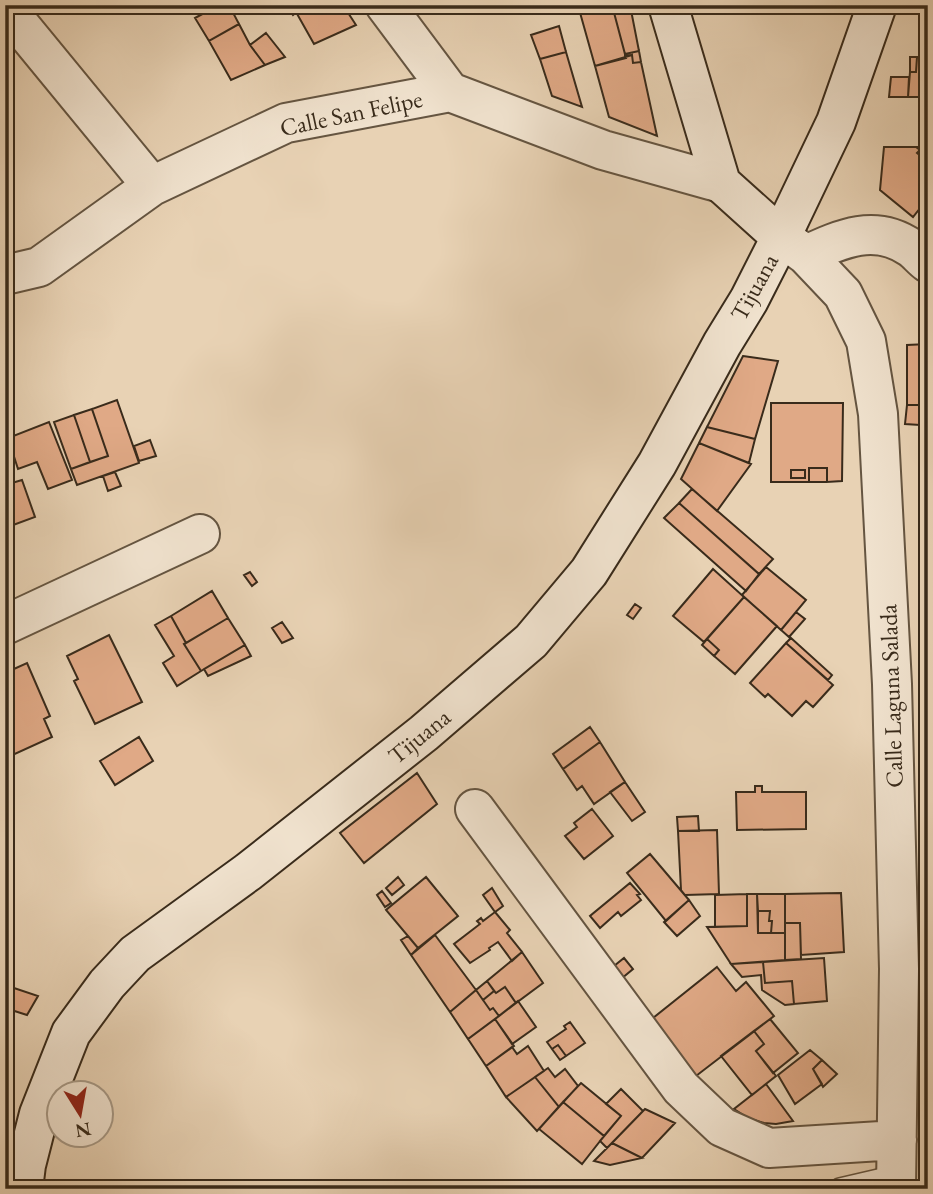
<svg xmlns="http://www.w3.org/2000/svg" width="933" height="1194" viewBox="0 0 933 1194" font-family="'EB Garamond',serif">
<rect width="100%" height="100%" fill="#e8d2b4"/>
<filter id="stains"><feTurbulence type="fractalNoise" baseFrequency=".00286" numOctaves="4"/><feColorMatrix values="0 0 0 0 .2 0 0 0 0 .09 0 0 0 0 .02 0 0 0 .5 -.17"/></filter>
<radialGradient id="worn" r=".72"><stop offset=".6" stop-color="#630" stop-opacity="0"/><stop offset="1" stop-color="#630" stop-opacity=".3"/></radialGradient>
<path fill="#e0a986" stroke="#392b1b" stroke-width="2" fill-rule="evenodd" d="M219 5 220 8 229 5 239 24 209 41 195 18Z
M286 5H305L293 15Z
M305 5H343L356 25 314 44 296 12Z
M593 5H612L626 58 595 66 579 9Z
M612 5H630L639 51 625 54Z
M239 24 250 45 265 65 231 80 209 41Z
M559 26 566 52 540 59 531 35Z
M266 33 285 57 265 65 250 45Z
M639 51 641 62 633 63 632 55 625 56V54Z
M566 52 582 107 552 96 540 59Z
M632 55 633 63 641 62 657 136 609 117 595 66Z
M910 57H917L916 72H910Z
M917 57 928 58V97H908L910 72H916Z
M891 77H909L908 97H889Z
M884 147H916L920 150 917 153 928 162V198L913 217 880 190Z
M916 147H928V162L917 153 920 150Z
M928 344V405H907V345Z
M743 356 778 361 755 439 707 427Z
M117 400 139 463 77 485 71 469 108 456 92 409Z
M771 403H843L842 481 827 482V468H809V482H771ZM791 470H805V478H791Z
M907 405H922L920 425 905 424Z
M92 409 108 456 90 462 74 415Z
M74 415 90 462 71 469 54 422Z
M49 422 72 480 48 489 37 462 18 469 8 438Z
M707 427 755 439 749 463 699 443Z
M150 440 156 456 139 461 134 446Z
M699 443 751 464 717 511 681 479Z
M809 468H827V482H809Z
M791 470H805V478H791Z
M115 472 121 486 108 491 103 476Z
M22 480 35 517 5 528V485Z
M692 489 773 559 759 574 679 503Z
M679 503 759 574 746 591 664 518Z
M766 567 806 600 781 630 742 595Z
M713 569 744 597 704 642 673 616Z
M250 572 257 582 252 586 244 575Z
M212 591 228 618 186 643 171 616Z
M744 597 777 626 735 674 714 656 719 650 707 639Z
M635 604 641 608 633 619 627 615Z
M796 612 805 619 789 637 781 630Z
M171 616 186 643 184 644 201 671 177 686 163 663 174 656 155 625Z
M228 618 245 645 201 671 184 644Z
M282 622 293 638 282 643 272 628Z
M109 635 142 702 95 724 74 681 78 679 67 656Z
M791 638 832 675 828 680 786 643Z
M707 639 719 650 714 656 702 645Z
M786 643 833 685 813 707 806 701 792 716 768 694 765 697 750 683Z
M245 645 251 656 208 676 204 669Z
M27 663 50 716 44 719 52 737 6 758 5 673Z
M590 727 600 742 563 769 553 754Z
M139 737 153 761 115 785 100 761Z
M600 742 625 782 594 804 582 786 577 790 563 769Z
M417 773 437 804 364 863 340 833Z
M625 782 645 812 632 821 610 792Z
M755 786H762V792H806V829L737 830 736 792H755Z
M592 809 613 836 584 859 565 836 577 827 574 823Z
M698 816 699 831H678L677 817Z
M717 830 719 894 685 895 681 890 678 831Z
M650 854 689 900 666 921 627 873Z
M398 877 404 885 392 895 386 888Z
M426 877 458 916 418 948 386 910Z
M630 883 640 894 637 895 641 900 621 916 618 912 600 928 590 916Z
M492 888 503 906 495 912 483 895Z
M382 891 391 903 385 907 377 895Z
M841 893 844 952 801 955 800 923H785V894Z
M747 894V926L715 927V895Z
M747 894H757L758 933H785V960L731 964 707 927 747 926Z
M757 894H785V933H771L772 921H769L770 911H758Z
M689 900 700 916 677 936 664 922Z
M758 911H770L769 921H772L771 933H758Z
M495 912 510 930 507 933 522 952 512 961 498 942 489 948 490 950 470 963 454 944 480 924 477 921 481 918 483 921Z
M785 923H800L801 959 785 960Z
M435 935 476 990 450 1012 411 955Z
M408 936 418 948 411 955 401 940Z
M522 952 543 983 516 1003 505 987 496 993 487 981Z
M624 958 633 969 621 979 614 966Z
M824 958 827 1001 794 1004 792 981 765 983 763 962Z
M763 962 765 983 792 981 794 1004 785 1005 762 990 761 975 742 977 731 964Z
M717 967 736 991 746 982 774 1016 696 1076 648 1022Z
M487 981 494 991 483 1000 476 990Z
M5 985 38 996 27 1015 5 1008Z
M505 987 516 1003 499 1016 493 1008 490 1010 483 1000 494 991 496 993Z
M476 990 490 1010 493 1008 499 1016 468 1039 450 1012Z
M518 1001 536 1027 512 1044 495 1019Z
M495 1019 514 1046 486 1066 468 1039Z
M770 1019 798 1053 773 1073 756 1051 764 1044 754 1031Z
M570 1022 585 1043 566 1056 558 1045 552 1049 547 1042 566 1029 564 1026Z
M754 1031 764 1044 756 1051 776 1076 752 1095 721 1056Z
M558 1045 566 1056 560 1060 552 1049Z
M528 1046 544 1071 506 1097 486 1066 512 1047 517 1054Z
M810 1050 822 1060 813 1069 822 1084 795 1104 778 1075Z
M822 1060 837 1074 823 1087 813 1069Z
M548 1068 555 1077 565 1069 578 1086 559 1107 535 1077Z
M535 1077 559 1107 537 1131 506 1097Z
M581 1083 621 1116 604 1136 563 1102Z
M766 1084 793 1121 776 1124 764 1123 748 1118 734 1109Z
M621 1089 643 1111 607 1148 600 1141 621 1116 606 1104Z
M563 1102 604 1136 582 1164 539 1129Z
M645 1109 675 1123 642 1158 612 1143Z
M612 1143 642 1158 610 1165 594 1161Z"/>
<g fill="none" stroke-linecap="round" stroke-linejoin="round">
<g stroke="#655541" stroke-width="24">
<path id="lane" d="M840 1189 896 1176"/>
</g>
<g stroke="#655541" stroke-width="42">
<path id="street" d="M385 5 450 92
M5 7 152 186
M781 237 806 255 843 294 866 341 878 414 892 684 899 969 896 1189
M806 255C841 239 875 223 911 248 917 252 922 259 928 263
M5 275 39 267 152 186 286 123 450 92 603 150 721 183
M5 625 200 534
M475 809 681 1088 722 1127 769 1148 897 1140"/>
</g>
<g stroke="#392b1b" stroke-width="42">
<path id="secondary" d="M668 5 721 183 781 237
M23 1189 26 1165 39 1114 71 1033 107 984 135 954 248 872 424 733 531 641 589 572 657 464 722 344 749 300 781 237 836 122 877 5"/>
</g>
<use href="#lane" stroke="#f0e2ce" stroke-width="21"/>
<use href="#street" stroke="#f0e2ce" stroke-width="38"/>
<use href="#secondary" stroke="#f0e2ce" stroke-width="38"/>
</g>
<g text-anchor="middle" dominant-baseline="central" stroke-width="5" stroke-linejoin="round" paint-order="stroke">
<g font-size="24" fill="#392b1b" stroke="#f0e2ce">
<text transform="translate(351 113) rotate(-12)">Calle San Felipe</text>
<text transform="translate(754 287) rotate(-61)">Tijuana</text>
<text transform="translate(891 696) rotate(-92)">Calle Laguna Salada</text>
<text transform="translate(419 736) rotate(-39)">Tijuana</text>
</g>
</g>
<rect width="933" height="1194" fill="none" stroke="#e8d2b4" stroke-width="28"/>
<rect x="7" y="7" width="919" height="1180" fill="none" stroke="#392b1b" stroke-width="3.5"/>
<rect x="14" y="14" width="905" height="1166" fill="none" stroke="#392b1b" stroke-width="2"/>
<g transform="translate(80 1114) rotate(169)"><circle r="33" fill="#f0e2ce" stroke="#a79986" stroke-width="2"/>
<path d="M0-5L12 26L0 18L-12 26Z" fill="#8f2418"/>
<text y="-10" font-size="19" font-weight="bold" text-anchor="middle" fill="#392b1b">N</text>
</g>
<rect width="100%" height="100%" filter="url(#stains)"/>
<rect width="100%" height="100%" fill="url(#worn)"/>
</svg>
